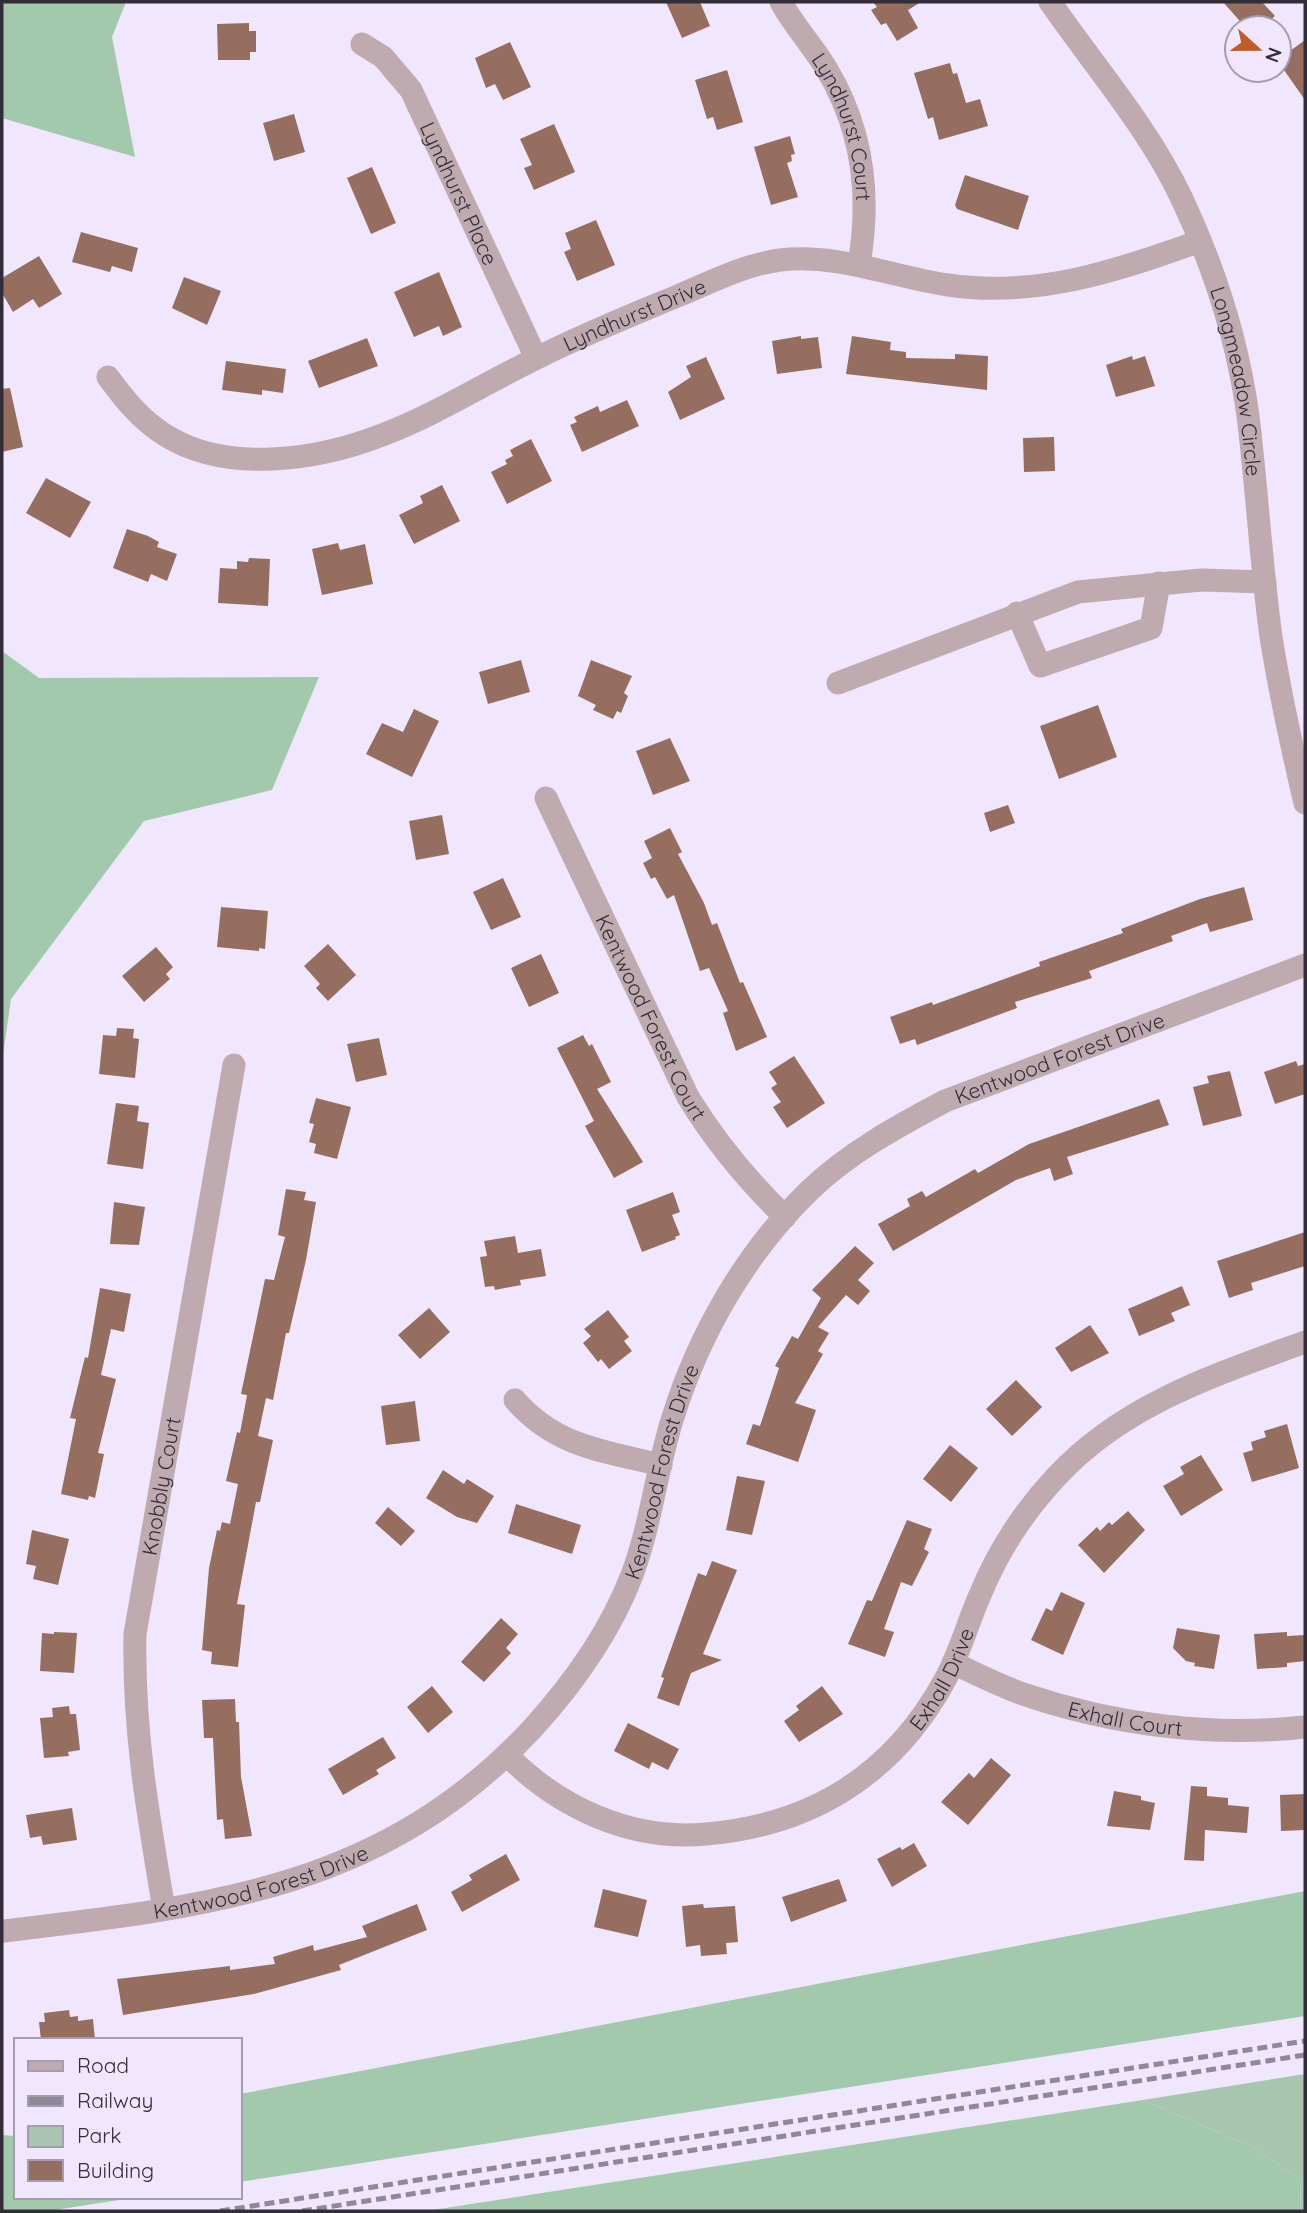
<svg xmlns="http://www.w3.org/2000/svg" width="1307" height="2213" viewBox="0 0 1307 2213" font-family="Quicksand,sans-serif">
<rect width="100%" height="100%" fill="#f0e7fe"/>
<path fill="#a7c5af" d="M1305 2074V2211H1301L1300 2180 1255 2148 1143 2100Z"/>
<path fill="#a3c9ad" d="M2 2H126L112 37 135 157 2 118Z
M2 651 39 678 319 677 272 790 144 821 11 999 2 1062Z
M1305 1891V2016L240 2182V2094Z
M1143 2100 1255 2148 1300 2180 1301 2211H426Z
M2 2135 16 2136V2197H139L48 2211H2Z"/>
<path fill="#966e60" d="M666 2H700L710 26 682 38Z
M873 2H921L908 10 918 28 897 41 886 23 881 25 871 10 877 7Z
M1223 2H1262L1275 16 1261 28H1246Z
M249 23V31H256V52H250V60H218L217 24Z
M1305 40V100L1279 63V59Z
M510 42 531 87 503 100 495 84 486 88 475 58Z
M950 63 953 74 957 73 966 103 980 99 988 126 939 140 933 117 928 119 914 73Z
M727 70 743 122 717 130 713 117 707 119 695 80Z
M294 114 305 152 274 161 263 123Z
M554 124 575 172 534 190 524 168 532 165 520 139Z
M790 136 795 154 791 155 792 161 787 163 798 197 771 205 754 147Z
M372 167 396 223 371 234 347 178Z
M965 175 1029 196 1018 230 957 209 955 205Z
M596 220 615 265 577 281 564 252 571 249 565 233Z
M81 232 138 248 132 272 112 266 110 272 72 262Z
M39 256 62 294 39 308 33 299 13 312 2 293V278Z
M439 272 462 327 443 336 439 326 414 337 394 292Z
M184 277 221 291 207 325 172 308Z
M801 336V339L818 337 822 368 777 374 772 341Z
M852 336 891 342 890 350 906 352V358L955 359V354L988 356 987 390 846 374Z
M367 338 378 366 319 388 308 361Z
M1132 356 1133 360 1145 356 1155 386 1116 397 1106 365Z
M706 357 725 399 680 420 668 392 691 377 686 366Z
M226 361 286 369 283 393 262 390V395L222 390Z
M10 388 23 447 2 452V389Z
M627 400 639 426 582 452 570 425 577 422 574 417 598 406 600 412Z
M1054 437 1055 471 1024 472 1023 438Z
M531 439 552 481 507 504 491 472 507 464 505 460 513 456 510 450Z
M46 478 91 502 70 538 26 513Z
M442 485 460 521 414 544 399 515 423 503 420 496Z
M127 529 148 536 159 542 157 547 177 554 167 581 151 574 148 582 113 568Z
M338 543 340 550 365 544 373 584 322 595 312 549Z
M249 558 270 559 268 606 218 603 220 568 237 569V561L248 562Z
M521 660 530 692 488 704 479 672Z
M591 660 632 676 624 693 628 696 621 713 617 711 613 719 593 710 596 705 578 696Z
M1098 705 1117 757 1059 779 1040 726Z
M414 709 439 721 412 777 366 754 382 723 403 732Z
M670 738 690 781 653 795 636 751Z
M1008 805 1015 823 990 832 984 813Z
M442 815 449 854 416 860 409 821Z
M670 828 682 852 678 854 704 903 712 925 717 923 740 983 743 982 767 1037 736 1051 723 1013 728 1011 709 968 700 971 674 895 667 899 655 877 651 879 643 863 652 858 644 841Z
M503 878 521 917 491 930 473 892Z
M1244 887 1253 920 1210 932 1207 923 1171 936 1173 941 1089 971 1092 978 1015 1002 1017 1008 917 1045 915 1039 900 1044 890 1017 932 1002 933 1005 1040 966 1039 962 1123 933 1121 929 1200 899Z
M221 907 268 911 265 949 259 948V951L217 947Z
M328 944 356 975 328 1001 316 988 320 984 304 966Z
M156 947 173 967 166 974 170 979 144 1002 122 976Z
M541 954 559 993 529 1007 511 968Z
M117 1028 134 1029 133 1038 139 1039 135 1078 99 1074 103 1035 116 1036Z
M583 1035 589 1046 592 1044 611 1082 597 1089 643 1162 614 1178 585 1126 594 1121 557 1048Z
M379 1038 387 1075 356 1082 347 1044Z
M794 1056 825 1103 787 1128 773 1107 781 1102 771 1088 777 1084 769 1072Z
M1296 1061 1298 1066 1305 1064V1094L1275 1104 1264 1072Z
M1230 1071 1242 1116 1203 1126 1193 1087 1209 1083 1207 1076Z
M316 1098 351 1107 337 1159 314 1153 316 1144 309 1142 314 1124 309 1123Z
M1159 1099 1169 1125 1067 1157 1073 1174 1054 1181 1050 1168 1016 1180 893 1251 878 1224 910 1206 907 1199 922 1191 926 1197 975 1169 978 1173 1029 1144Z
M116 1103 139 1106 137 1121 149 1123 143 1169 107 1164Z
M286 1189 306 1192 304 1200 316 1202 306 1260 289 1333H286L273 1400 266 1398 258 1436 273 1440 260 1502H256L237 1604 245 1605 238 1667 211 1664 212 1652 202 1650 209 1568 217 1530 220 1531 222 1522 230 1524 238 1484 226 1481 237 1432 240 1433 247 1395 241 1394 265 1279 274 1280 285 1237 278 1235Z
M673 1192 680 1212 672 1215 680 1235 675 1237 676 1239 642 1252 626 1210Z
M114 1202 145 1207 139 1245 110 1244Z
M1305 1232V1266L1251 1283 1253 1290 1229 1298 1217 1261Z
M515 1236 518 1253 541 1249 546 1276 520 1280 521 1285 495 1290 494 1286 485 1287 480 1257 487 1256 484 1241Z
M855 1246 874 1263 858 1280 870 1291 858 1305 846 1295 818 1327 829 1333 818 1351 823 1354 795 1403 816 1410 798 1462 746 1444 753 1424 760 1426 779 1368 775 1366 792 1336 798 1339 821 1298 812 1290Z
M1182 1286 1190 1305 1171 1313 1175 1321 1139 1336 1128 1309Z
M100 1288 131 1294 124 1332 111 1329 101 1375 116 1379 98 1453 104 1454 95 1498 89 1496 88 1500 61 1494 76 1419 70 1418 85 1357 88 1358Z
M429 1308 450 1332 420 1359 398 1335Z
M608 1310 629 1337 624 1341 632 1351 609 1369 601 1359 598 1362 583 1343 591 1336 584 1329Z
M1090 1325 1109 1353 1071 1372 1055 1348Z
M1016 1380 1042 1407 1012 1436 986 1409Z
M415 1401 420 1441 386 1445 381 1406Z
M1287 1424 1299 1468 1252 1482 1243 1453 1253 1450 1251 1442 1266 1437 1264 1431Z
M950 1445 978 1468 951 1502 923 1479Z
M1201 1455 1223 1490 1181 1516 1163 1486 1184 1474 1180 1467Z
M443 1470 464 1484 467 1479 494 1496 477 1523 457 1517 426 1498Z
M737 1476 765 1481 752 1535 726 1530Z
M516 1504 581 1525 572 1554 508 1533Z
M388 1507 415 1531 401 1546 375 1523Z
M1128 1511 1145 1530 1104 1573 1078 1545 1097 1527 1100 1531 1109 1522 1112 1525Z
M907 1520 932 1529 924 1549 929 1552 912 1586 901 1582 884 1629 894 1632 885 1657 848 1644 867 1600 872 1601Z
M32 1530 69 1539 58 1585 33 1579 36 1566 26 1564Z
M712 1561 737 1570 703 1654 722 1660 691 1673 679 1706 657 1698 664 1678 661 1677 698 1573 706 1576Z
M1061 1592 1085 1603 1063 1655 1031 1640 1046 1608 1052 1611Z
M501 1618 518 1634 506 1648 511 1653 484 1682 461 1662Z
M1177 1628 1220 1635 1214 1669 1194 1666 1195 1663 1186 1661 1173 1648Z
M54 1632 77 1633 74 1673 40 1671 42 1633 54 1634Z
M1287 1632V1636L1305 1635V1661L1287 1663V1667L1257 1669 1254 1634Z
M432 1686 453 1712 428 1733 407 1707Z
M822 1686 843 1714 799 1742 784 1721 799 1710 796 1706Z
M235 1699 236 1722H239L241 1777 252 1836 225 1839 223 1819 217 1820 213 1738H204L202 1700Z
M69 1706 70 1714H76L80 1750 68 1752 69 1756 44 1758 40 1718 53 1717 52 1708Z
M628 1723 679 1749 668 1770 652 1762 649 1769 614 1751Z
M383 1737 396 1758 376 1770 379 1774 343 1795 328 1769Z
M991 1758 1011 1775 968 1825 941 1802 969 1773 974 1778Z
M1191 1786 1207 1787V1796L1228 1798V1805L1249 1807 1247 1833 1205 1830 1204 1861 1184 1860Z
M1114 1791 1141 1796V1800L1155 1803 1150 1830 1107 1826Z
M1305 1794V1830L1281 1831 1280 1795Z
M72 1808 77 1840 43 1845 41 1836 30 1838 26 1815Z
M914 1843 927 1866 892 1887 877 1859 900 1847 902 1850Z
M506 1854 520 1880 462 1912 451 1892 472 1880 469 1875Z
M839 1879 847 1901 791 1922 782 1897Z
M603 1889 647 1900 638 1937 594 1927Z
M417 1904 427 1930 339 1965 341 1970 254 1994 123 2015 117 1979 230 1966V1970L275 1964 273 1957 313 1945 314 1951 367 1937 362 1926Z
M703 1904 704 1908 735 1906 738 1942 726 1943 727 1954 701 1956 700 1945 686 1947 682 1906Z
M69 2010 70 2017 78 2016V2021L93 2019 95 2040H41L39 2022H45L44 2013Z"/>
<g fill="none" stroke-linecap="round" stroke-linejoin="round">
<g stroke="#bfaaaf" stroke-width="23">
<path id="s1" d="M781 2C794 26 812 45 826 68 863 129 871 195 859 264"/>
<path id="s2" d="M1050 2C1095 67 1148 127 1182 199 1214 267 1238 342 1248 416 1257 489 1261 564 1271 637 1280 693 1292 748 1305 803"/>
<path id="s3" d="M362 44 383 57 411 90 536 358"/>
<path id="s4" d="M108 377C124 399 141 420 165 435 227 474 318 460 382 435 435 415 484 384 535 359 582 335 632 315 680 295 713 281 744 265 780 260 838 253 892 277 948 285 1037 298 1117 271 1200 241"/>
<path d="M1017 613 1040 666 1151 628 1159 583"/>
<path d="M838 683 1078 592 1201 580 1265 582"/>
<path id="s5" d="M546 798 688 1097C716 1143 747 1180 785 1217"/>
<path d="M515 1400C556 1447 604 1451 661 1465"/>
<path id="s6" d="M953 1663C977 1674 1002 1687 1026 1695 1115 1725 1212 1737 1305 1727"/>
<path id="s7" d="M507 1755C559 1808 631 1841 706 1834 813 1825 895 1773 946 1678 960 1652 968 1622 980 1595 998 1551 1025 1510 1057 1476 1124 1404 1215 1375 1305 1342"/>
<path id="s8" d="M164 1909C148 1815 133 1730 135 1634L234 1065"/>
<path id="s9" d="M4 1931C209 1907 384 1888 532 1729 573 1684 610 1632 632 1575 652 1521 656 1470 673 1417 699 1334 746 1252 809 1191 848 1153 898 1126 945 1101L1305 965"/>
</g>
<path stroke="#8f8899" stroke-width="5" stroke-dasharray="10 5" stroke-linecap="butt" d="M220 2211 1305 2041
M302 2211 1305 2055"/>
</g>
<g text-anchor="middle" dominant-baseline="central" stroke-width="7" stroke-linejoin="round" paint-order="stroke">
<g font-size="21" fill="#322d38" stroke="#f0e7fe">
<text stroke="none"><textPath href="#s1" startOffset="142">Lyndhurst Court</textPath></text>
<text stroke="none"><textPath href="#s3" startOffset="182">Lyndhurst Place</textPath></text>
<text stroke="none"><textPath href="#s4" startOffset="586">Lyndhurst Drive</textPath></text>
<text stroke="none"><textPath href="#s2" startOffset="429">Longmeadow Circle</textPath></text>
<text stroke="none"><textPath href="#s5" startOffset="243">Kentwood Forest Court</textPath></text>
<text stroke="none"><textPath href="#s9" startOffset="1480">Kentwood Forest Drive</textPath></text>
<text stroke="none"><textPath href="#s9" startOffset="872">Kentwood Forest Drive</textPath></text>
<text stroke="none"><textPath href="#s8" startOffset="427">Knobbly Court</textPath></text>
<text stroke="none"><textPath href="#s7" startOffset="518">Exhall Drive</textPath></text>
<text stroke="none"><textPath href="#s6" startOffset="182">Exhall Court</textPath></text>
<text stroke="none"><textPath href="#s9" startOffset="262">Kentwood Forest Drive</textPath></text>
</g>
</g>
<rect width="1307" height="2213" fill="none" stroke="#322d38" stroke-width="7"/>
<rect x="14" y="2038" width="228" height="161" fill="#f0e7fe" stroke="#a49daf" stroke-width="2"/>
<rect x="28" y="2061" width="35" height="10" fill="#bfaaaf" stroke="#a49daf" stroke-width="2"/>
<text x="77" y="2073" font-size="21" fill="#322d38">Road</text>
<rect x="28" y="2096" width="35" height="10" fill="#8f8899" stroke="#a49daf" stroke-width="2"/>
<text x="77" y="2108" font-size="21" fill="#322d38">Railway</text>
<rect x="28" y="2126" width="35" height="21" fill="#a7c5af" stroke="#a49daf" stroke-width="2"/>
<text x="77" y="2143" font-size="21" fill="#322d38">Park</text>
<rect x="28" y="2160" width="35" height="21" fill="#966e60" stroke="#a49daf" stroke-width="2"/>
<text x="77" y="2178" font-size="21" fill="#322d38">Building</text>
<g transform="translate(1258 49) rotate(111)"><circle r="33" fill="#f0e7fe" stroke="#a49daf" stroke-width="2"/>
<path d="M0-5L12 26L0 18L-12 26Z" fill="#c05c26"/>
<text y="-10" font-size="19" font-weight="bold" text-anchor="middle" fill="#322d38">N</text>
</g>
</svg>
